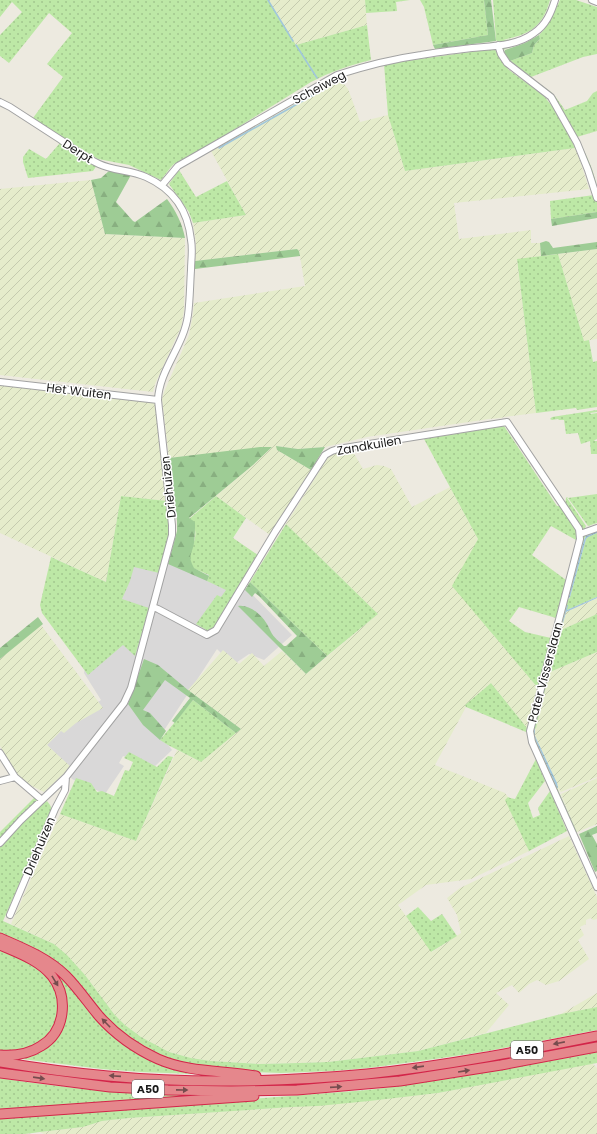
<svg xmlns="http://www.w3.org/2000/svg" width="597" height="1134" viewBox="0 0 597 1134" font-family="Poppins,sans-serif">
<defs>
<pattern id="farmland-furrows" width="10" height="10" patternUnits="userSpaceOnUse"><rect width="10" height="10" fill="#e5eccb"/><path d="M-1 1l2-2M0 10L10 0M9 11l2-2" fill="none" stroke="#c4caae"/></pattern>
<pattern id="grass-dots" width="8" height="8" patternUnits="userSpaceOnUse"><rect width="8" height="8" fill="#bde8a6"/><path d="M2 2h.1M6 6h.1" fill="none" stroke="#a2c68e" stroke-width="1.8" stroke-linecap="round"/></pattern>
<pattern id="forest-firs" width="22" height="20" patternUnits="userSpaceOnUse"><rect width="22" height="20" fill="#9ecc95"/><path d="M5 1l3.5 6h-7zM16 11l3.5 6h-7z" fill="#88af80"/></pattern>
<pattern id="water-waves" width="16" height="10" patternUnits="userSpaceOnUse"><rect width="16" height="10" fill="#a0c6db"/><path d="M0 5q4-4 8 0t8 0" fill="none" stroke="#89aabb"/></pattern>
</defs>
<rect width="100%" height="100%" fill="#edeae0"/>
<path fill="#d9d8d8" d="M168 562 244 586 292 635 264 660 249 654 233 665 217 649 161 735 172 750 152 769 123 756 119 763 124 766 105 794 72 779 43 739 101 700 84 673 101 569Z"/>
<path fill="url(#farmland-furrows)" d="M268 0H365L367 25 296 45Z
M340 79 348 89 357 113 360 122 388 115 405 171 575 148 577 151 589 189 454 203 459 239 531 230V243H540L541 256 517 260 536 413 504 417 501 418 489 419 367 437 325 447 298 449 277 446V450L311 470 270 535 216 496 253 465 272 447 169 458 162 399 164 392 189 335 193 314 194 303 305 286 299 251 297 249 195 261 196 243 193 223 246 215 211 151Z
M91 180 105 234 185 238 184 310 182 322 181 327 155 384 153 392 0 375V189Z
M597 249V339L584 341 558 254Z
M0 385 155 402 167 501 121 496 106 582 0 533Z
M352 450 363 469 377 465 384 466 391 469 412 507 450 487 478 539 453 586 538 688 527 728 491 683 465 705 466 707 435 765 505 793 508 797 506 801 529 851 471 879 426 885 398 905 432 952 461 933 457 915 447 898 460 888 569 836 597 897V919L593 920 591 918 586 920V924L580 927 584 935 578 940 589 959 559 981 546 985 537 980 529 984 519 993 512 985 496 993 509 1005 486 1033 418 1051 328 1062 299 1063 259 1064 211 1061 191 1058 169 1052 141 1037 125 1025 114 1014 85 975 67 955 54 944 11 924 60 814 136 841 177 750 201 762 241 729 188 690 223 650 239 664 252 653 264 666 282 651 306 674 378 614 286 524 329 456 336 452Z
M597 598V614L561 630 566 612Z
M41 625 103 708 76 723 64 733 61 731 47 745 71 767 44 792 30 785 21 778 13 768 0 746V659Z
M597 652V777L561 792 558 788 557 783 537 740 535 734 536 724 550 672Z
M597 778V824L577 832 561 794Z
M597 993V1007L561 1014Z
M592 1063 597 1068V1134H44L40 1132 83 1127 102 1121 129 1118 303 1106 419 1095 438 1093Z"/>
<path fill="url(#grass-dots)" d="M0 0H268L296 45 367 25 371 60C350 65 330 72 311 82L219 139 174 164 171 167 161 180 129 165 98 159 68 141 33 118 63 77 47 64 72 33 49 13 9 63 0 56V35L22 12 12 2 0 17Z
M365 0H410L396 2 397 11 366 13Z
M420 0H484L488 35 433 45 424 7Z
M493 0H550C542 28 530 34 503 40 509 39 516 39 522 37 538 31 546 16 551 0H553L551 8 539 27 514 41 436 51 435 49 444 47V49L490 43 491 42H498L496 40Z
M556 0H558L552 17 544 28 525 43 505 49 504 50 503 53 510 62 521 69 510 61 532 53 534 45 540 39 539 35C549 25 554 13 560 0H576L597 7V54L583 57 531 77 526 73H525L551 92 553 94 551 95 514 67C506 61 499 55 504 45 534 43 547 26 556 0Z
M492 49H495L500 59 509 70 544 96 559 115 575 148 405 171 388 115 384 64Z
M597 91V131L577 137C586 154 597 175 597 194L554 98 555 96 565 110 587 101 593 93Z
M60 143 78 155 97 165 93 171 28 178 23 162V157L29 149 46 159Z
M179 170 196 197 227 181 246 215 193 223 189 212 169 184Z
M594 195 597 202V212L551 219 550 201Z
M558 254 584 341 589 340 593 362 597 361V407L577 410 576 408 536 413 517 259Z
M597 410V412L590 413 591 414 597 413V439L595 440 594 441H597V454H591L590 441 581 444 578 433 566 434 564 420H559L558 419 552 420 550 419 552 417Z
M504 426 557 506H560L578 533 576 540 551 526 532 555 566 580 556 618 519 607 509 621 525 632 551 638 538 688 452 586 478 539 424 439Z
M597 494V523L588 526 568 498H567L586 526 585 528 586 529 597 524V526L584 531 581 529 565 505 566 498 567 497 568 498Z
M121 496 167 501 170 524 169 535 159 573 134 567 130 581 122 599 149 608 135 656 123 645 88 675 42 613 40 605 51 557 106 582Z
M216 496 246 518 233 538 258 555 213 630 208 631 196 624 217 595 221 597 226 590 207 581 209 575 193 568C192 564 189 560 190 556 191 547 197 539 195 530 194 526 191 522 189 519Z
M286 524 378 614 327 656 250 582Z
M597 529V531L586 536 584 540 568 599H569L570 597 586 539 588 537 597 533V597L567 610V605L549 674 536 728 534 730 536 741 577 832H575L534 743 532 731 583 535Z
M597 614V652L550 672 561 630Z
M491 683 527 728 526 732 466 707 465 705Z
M193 700 236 733 201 762 168 745 160 740Z
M129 752 157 767 168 756 173 757 136 841 60 814 76 778 91 783 97 792 102 791 114 796 125 770 129 771 133 762 124 758Z
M536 759 545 781 528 803 533 818 540 815 538 808 550 791 567 831 529 851 505 800 508 797 510 798 515 799Z
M36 796 37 799 36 803 14 823 0 840V832Z
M47 801 50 805 52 809 3 921 54 944 67 955 85 975 114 1014 125 1025 141 1037 169 1052 191 1058 211 1061 259 1064 299 1063 328 1062 418 1051 561 1014 597 1007V1030L488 1051 442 1058 368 1068 333 1071 281 1073 251 1072 208 1069 164 1058 122 1034 76 985 0 936V846C13 830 29 813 47 801Z
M418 907 431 921 442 914 457 936 431 952 406 916Z
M0 947 41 969 57 988 60 1012 50 1036 30 1049 0 1052Z
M52 967 136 1049 219 1075 141 1072 102 1069 6 1057 20 1056 61 1026 55 976Z
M597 1052V1063L438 1093 369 1101 318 1106 292 1107 129 1118 102 1121 83 1127 40 1132 25 1134H0V1118L368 1090C445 1080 521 1067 597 1052Z
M0 1078C69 1089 138 1095 208 1096L0 1110Z"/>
<path fill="url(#forest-firs)" d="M484 0H491L496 41 435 49 433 45 488 35Z
M539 35 540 39 534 45 532 53 510 61 507 57 504 52 505 50 525 43Z
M110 170 131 175 116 202 133 221 135 222 167 199C176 211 182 223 185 238L105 234 91 180 101 178Z
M597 212V218L552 226 551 219Z
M546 241 549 242 553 248 597 242V249L541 256 540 243Z
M297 249 299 251 300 256 195 269V261Z
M276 446 298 449 325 447 311 470 277 450Z
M260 447H272L253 465 189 518 195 522C195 529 195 536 194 543 192 555 187 555 194 568L209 576 207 581 168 564 177 531V521L169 458Z
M250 582 327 656 306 674 238 606C250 604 263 616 268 626 269 628 270 630 271 632 273 637 280 642 284 646H286L297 636 259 596 255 593 252 597 245 590Z
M38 617 43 624 0 659V648Z
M144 659 158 665 188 690 241 729 236 733 193 700 175 723 172 721 190 698 165 680 143 710 150 713 166 731 160 740 143 725 128 704Z
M597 826V833L592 835 597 844V871L595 872 579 834Z"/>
<path fill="url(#water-waves)" d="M597 531V533L588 537 586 539 570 597 568 599 584 540 586 536Z
M597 597V598L566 612 549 674 567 605H568L567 610Z
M535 728V736L557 783 558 788H557L536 741C535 737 533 731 535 728Z"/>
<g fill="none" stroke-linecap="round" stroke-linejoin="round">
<path stroke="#a0c6db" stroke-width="1.5" d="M268 0 293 41
M296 45 317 78
M219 148 324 89"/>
<g stroke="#a2a2a2" stroke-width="8">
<path id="minor" d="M592 0 597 2
M498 45 501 54 507 63 551 97 577 143 588 170 597 198
M0 102 10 107C27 118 44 129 61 140 73 149 86 158 99 164 114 171 131 170 146 177 173 189 188 210 191 240 193 250 191 260 191 270 190 285 190 300 188 315 184 346 159 370 158 400L172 525V535L131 688 124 703 66 777 21 820 0 843
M162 185 178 166 337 75C365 66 392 59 421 55 438 52 455 50 472 48 493 46 517 46 534 33 546 25 551 13 555 0
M0 382 158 400
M580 534 597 528
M153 607 158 609 207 635 216 630 275 532 325 455 332 451 338 449 507 422 579 529 580 539 530 731 532 742 597 887
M0 753 15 777 42 800
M0 781 15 777
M10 915 55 809 65 790 66 777"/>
</g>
<g stroke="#d32549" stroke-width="11">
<path id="highway" d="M0 938C23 948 48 958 66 976 78 988 88 1003 99 1016 115 1034 136 1049 158 1059 190 1073 223 1070 256 1076
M0 945C18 953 39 960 52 976 69 998 65 1032 41 1046 29 1054 14 1056 0 1055
M0 1062C36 1068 72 1073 108 1076 194 1084 281 1082 367 1074 445 1066 521 1051 597 1036
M0 1073 110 1087 168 1090 231 1091 297 1090 400 1081 501 1065 597 1047
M0 1114 254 1096"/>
</g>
<use href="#minor" stroke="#fff" stroke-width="6"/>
<use href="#highway" stroke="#e5878c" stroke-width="9"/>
</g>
<defs><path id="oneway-solid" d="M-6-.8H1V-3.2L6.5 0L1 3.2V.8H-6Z"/></defs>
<g fill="#764c4e">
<use href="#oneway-solid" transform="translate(55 981) rotate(59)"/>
<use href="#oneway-solid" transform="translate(106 1023) rotate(-134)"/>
<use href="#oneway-solid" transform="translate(559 1043) rotate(169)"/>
<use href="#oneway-solid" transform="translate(418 1067) rotate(172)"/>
<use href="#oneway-solid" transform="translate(464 1071) rotate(-9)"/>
<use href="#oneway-solid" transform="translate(115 1076) rotate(-176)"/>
<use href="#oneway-solid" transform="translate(39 1078) rotate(8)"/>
<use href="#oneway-solid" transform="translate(336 1087) rotate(-4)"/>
<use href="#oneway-solid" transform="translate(182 1090) rotate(1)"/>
</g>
<g text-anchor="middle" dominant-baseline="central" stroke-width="3" stroke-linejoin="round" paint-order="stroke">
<g fill="#fff" stroke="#5f5f5f" stroke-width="1">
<rect x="511" y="1041" width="32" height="18" rx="3"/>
<rect x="132" y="1080" width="32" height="18" rx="3"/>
</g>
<g font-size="11" font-weight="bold" fill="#1b1b1b">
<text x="527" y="1050">A50</text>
<text x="148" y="1089">A50</text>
</g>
<g font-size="12" fill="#1b1b1b" stroke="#fff">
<text transform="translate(319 87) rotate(-28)">Scheiweg</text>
<text transform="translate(78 151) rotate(32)">Derpt</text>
<text transform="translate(79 391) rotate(7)">Het Wuiten</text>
<text transform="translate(369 445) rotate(-10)">Zandkuilen</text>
<text transform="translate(168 487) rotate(-96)">Driehuizen</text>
<text transform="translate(545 672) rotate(-75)">Pater Visserslaan</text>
<text transform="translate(39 846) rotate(-67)">Driehuizen</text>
</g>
</g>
</svg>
